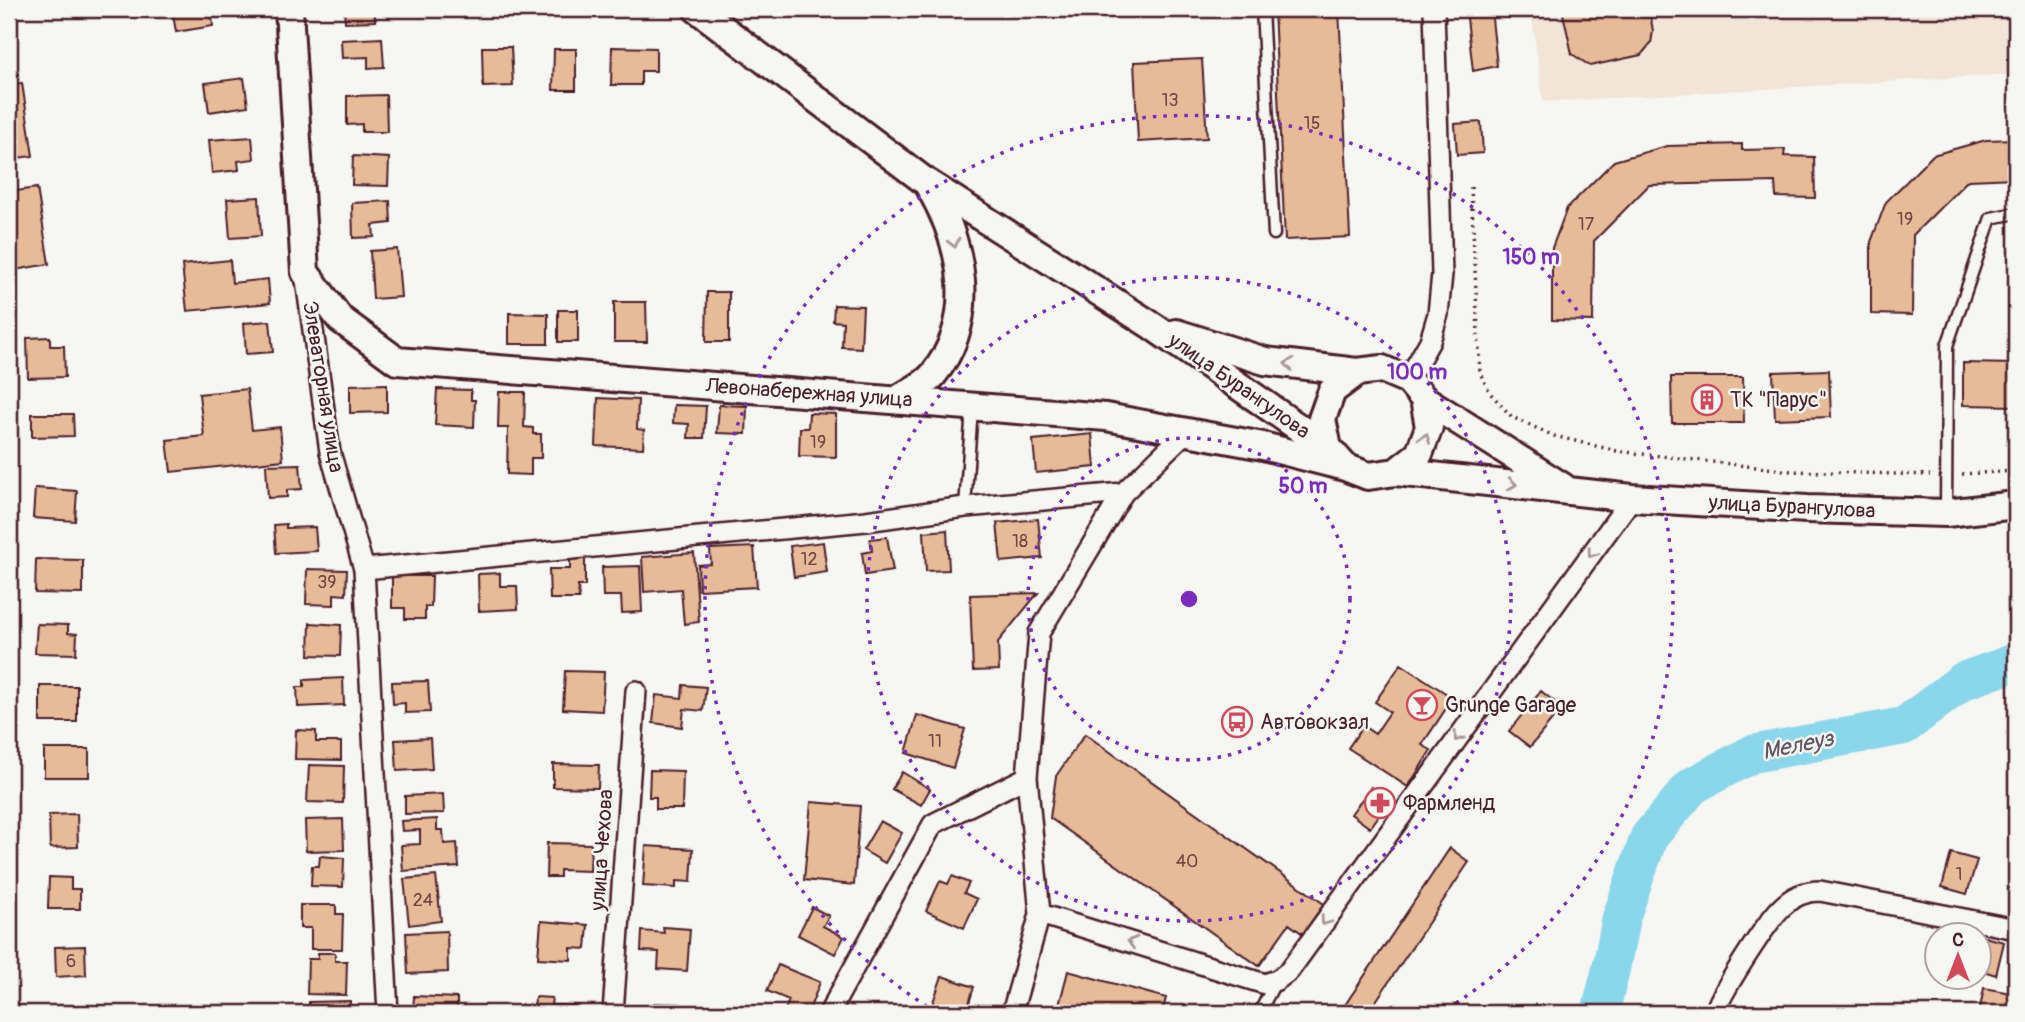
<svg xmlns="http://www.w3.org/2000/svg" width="2025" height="1022" viewBox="0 0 2025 1022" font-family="Pangolin,sans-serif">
<rect width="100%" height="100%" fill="#f6f6f2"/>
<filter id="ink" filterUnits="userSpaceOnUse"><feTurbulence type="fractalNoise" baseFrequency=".0143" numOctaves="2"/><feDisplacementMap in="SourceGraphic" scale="14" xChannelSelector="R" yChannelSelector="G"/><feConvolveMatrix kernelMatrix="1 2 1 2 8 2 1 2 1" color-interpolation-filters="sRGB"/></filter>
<g filter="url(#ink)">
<path fill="#f2e4d7" d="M1531 9H2016V74L1543 102Z"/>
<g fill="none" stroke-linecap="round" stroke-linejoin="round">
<path stroke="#8ad6ea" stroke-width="38" d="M1600 1013 1611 969 1621 918 1649 837 1692 786 1752 754 1904 726 1963 681 2016 662"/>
</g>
<path fill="#e7bb97" stroke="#4a1f2b" stroke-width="2" d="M172 9H211L213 26 176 32Z
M344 9H375V21L345 22Z
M1274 9H1339L1350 237 1285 240Z
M1466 9H1491L1497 66 1473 71Z
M1562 9H1649L1653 31 1651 43 1641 55 1590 66 1572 54Z
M382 38 384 67 368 68V57L342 58 341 40Z
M482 47H511L513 86 483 87Z
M612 47 656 48V71H641V85H611Z
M554 49H576V90H553Z
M1202 59 1207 138 1138 142 1134 62Z
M244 78 248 106 209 112 205 83Z
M22 83 33 156 9 159V85Z
M386 95 387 132H362V124L347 125V96Z
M1481 122 1483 153 1457 155 1455 124Z
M252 137 254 159 238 161 239 170 212 173 209 140Z
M2016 139V178L1968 180 1913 235 1912 315 1871 314V242L1886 202 1933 155 1986 140Z
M1742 144V150L1785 149 1784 156 1814 157 1815 198 1776 197 1775 182 1649 185 1594 241 1593 321 1552 320V248L1567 208 1614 161 1667 146Z
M353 156 389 158 388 186 352 185Z
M37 188 49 264 9 271V192Z
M259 197 261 236 230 238 227 199Z
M390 201 391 223 373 225 374 237 353 238 352 203Z
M397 249 401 297 373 299 370 251Z
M230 260 232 283 268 279 270 303 187 311 182 265Z
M707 292H729V342H706Z
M614 302H646L647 342H614Z
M834 305 863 306 861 348 842 347 843 322 833 321Z
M558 310H578V342H558Z
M509 313 548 314V344H509Z
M270 321 273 352 246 354 244 323Z
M50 337V346H64L65 377 28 378 27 338Z
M1963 363 2016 364V406L1963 405Z
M1829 370 1831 417 1775 419 1773 372Z
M1671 377H1743L1744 423H1672Z
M387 384V412L350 413V385Z
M247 389 252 430 280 427 283 460 171 472 167 440 204 436 199 394Z
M437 389 471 390V400H475L474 427 435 425Z
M499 392H525L524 427 533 428V434H541V458H531V475L507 474 508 428H498Z
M598 398 638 400 637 429 644 430 643 448 596 446Z
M674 405 706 406 704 438H688L689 424 673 423Z
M719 405 747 406 746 434 717 433Z
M809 413 836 414V457L799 456 800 428H808Z
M32 414H73L74 436 32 437Z
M1092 434 1095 467 1036 473 1033 440Z
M300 464 302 489 287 490V497L268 498 266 465Z
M35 488 77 491 75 521 33 518Z
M1038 519 1042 558 1001 562 997 523Z
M286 524V528L315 527 317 551 276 553 274 525Z
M947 530 949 570 926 571 924 532Z
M887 537 893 571 865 575 862 553 872 551 870 539Z
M823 542 827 572 794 577 790 546Z
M754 547 757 587 699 590 698 565 711 564 710 549Z
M694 553 699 622 684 624 681 589 644 592 642 557Z
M570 558H585V586H578L579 599H550L549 569H570Z
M36 559 83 560V594L35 593Z
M640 566 642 612 622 613 621 596H603L602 567Z
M307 569 347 570 346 595 334 594V605L306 604Z
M500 573V586H517L518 609 479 611 478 574Z
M392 576H432L431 607H425V619H405V608H392Z
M1038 593 998 642 999 670 973 671 970 595Z
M310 623 341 625 340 656 309 655Z
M37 624 68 625V633L77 634 76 654 35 653Z
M1401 664 1453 698 1422 745 1431 750 1408 787 1348 748 1363 726 1375 734 1390 712 1375 702Z
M565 671 604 672 602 711 563 709Z
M343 678 344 705 298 707 297 687H304V680Z
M428 681 430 712 405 713V703L393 704 392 682Z
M683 685 706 687 703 711 684 709 682 727 653 723 656 695 682 698Z
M40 686H77V722H40Z
M1541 691 1562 708 1530 747 1509 731Z
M917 715 965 729 953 768 906 753Z
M296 730 316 731V742H341V760L295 759Z
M1085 734 1324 904 1303 934 1289 924 1259 966 1050 818 1056 776Z
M430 738 432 769 397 771 395 740Z
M44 749H89V777H44Z
M553 764 599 765 598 788 553 787Z
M309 765 344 766 343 803 307 802Z
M650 770 683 771 682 809H656V797H649Z
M902 772 930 789 921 805 892 789Z
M1371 787 1390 800 1370 828 1351 814Z
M443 794 444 813 405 814V796Z
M811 802 860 806 854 885 804 880Z
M77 814 78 847 50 848 49 815Z
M343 819 344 850 306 851 305 820Z
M437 819V830H443L444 844 457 843 459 867 403 871 401 845 420 844V830L402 831 401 821Z
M880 821 902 833 885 863 863 850Z
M547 843 591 844 590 871 560 870V877H546Z
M646 846 693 849 691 882 676 881V888L643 886Z
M1450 848 1469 862 1368 1013H1358L1345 1005Z
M1951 853 1977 860 1967 894 1942 887Z
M320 856 344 858 343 887 311 886 312 866H319Z
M436 876 441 921 409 925 404 879Z
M952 876 969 883 964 893 977 899 964 928 926 911 940 881 948 884Z
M49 877 71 878V889H80V909H48Z
M300 905H336V914H343L342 949H311V928H300Z
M812 907 829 916 823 926 844 937 835 954 798 935Z
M541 921 588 925 586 949 571 948V960L538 958Z
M663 927 690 929 687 971 658 969 659 952 641 951 642 931 664 933Z
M447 931 448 972 408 974 406 933Z
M1980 936 2004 942 1996 975 1980 970Z
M2016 945V979L2009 977Z
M85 946 86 975 56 977 55 947Z
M318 953H335V961H347L346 995 307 994 308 959H318Z
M778 965 820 982 808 1013H793L785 1010 789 1000 767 991Z
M1068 971 1166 998 1162 1013H1057Z
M942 976 974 987 966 1013 952 1011 951 1013H938L930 1011Z
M1984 988 2016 994V1013H1979Z
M414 996 457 998V1013H413Z
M535 997 552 998 551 1005 579 1006 578 1013H534Z
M350 1001V1013L309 1011V1002Z
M654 1003 681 1004V1013H636V1010L653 1011Z"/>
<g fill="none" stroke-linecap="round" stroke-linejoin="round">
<g stroke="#4a1f2b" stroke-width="15">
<path id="lane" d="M1262 9 1274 234
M965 507 972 408
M1946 512 1947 346 1991 218 2016 213
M1259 1013 1275 983"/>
</g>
<g stroke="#4a1f2b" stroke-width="24">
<path id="street" d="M305 273 330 452 364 569 388 1013
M1408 380 1430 341 1438 314 1442 274 1434 9
M364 569 866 521 965 507 1123 493
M1040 914 1265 984 1277 980 1289 971 1632 498
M613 1013 636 691
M829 1013 933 824 1027 777
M1012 1013 1040 914 1027 777 1039 633 1123 493 1187 431
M1715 1013C1719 995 1768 920 1782 907 1793 896 1805 891 1820 891L2016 929"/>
</g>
<g stroke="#4a1f2b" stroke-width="32">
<path id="secondary" d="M289 9 305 272 340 319 397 361 1106 417 1263 446 1345 467
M697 9 926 182 1151 325 1328 448
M1176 333 1265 361 1357 372 1382 369 1408 380 1424 399 1429 427 1419 454 1396 472 1368 476 1345 467 1328 448 1322 419 1332 391 1357 372
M1424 399 1563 487
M897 400C908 392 925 385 933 375 979 318 963 244 929 186
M1396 472 1632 498 1807 509 1946 513 2016 505"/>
</g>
<path stroke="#4a1f2b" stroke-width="3.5" stroke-dasharray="2 5" stroke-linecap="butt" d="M1471 187 1480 373 1490 393 1512 417 1554 436 1617 451 1791 471 1930 475
M1962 474 2016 471"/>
<use href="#lane" stroke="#f6f6f2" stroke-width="10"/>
<use href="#street" stroke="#f6f6f2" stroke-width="19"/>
<use href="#secondary" stroke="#f6f6f2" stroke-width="26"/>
</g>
<defs><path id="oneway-chevron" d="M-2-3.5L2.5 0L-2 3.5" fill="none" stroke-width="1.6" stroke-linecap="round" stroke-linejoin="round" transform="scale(1.75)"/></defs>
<g stroke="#a99598">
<use href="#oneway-chevron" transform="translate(954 243) rotate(75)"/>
<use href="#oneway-chevron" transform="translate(1289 364) rotate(-173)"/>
<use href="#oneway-chevron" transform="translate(1425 438) rotate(-70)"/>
<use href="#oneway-chevron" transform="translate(1512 484) rotate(6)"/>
<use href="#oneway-chevron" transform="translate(1592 553) rotate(126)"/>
<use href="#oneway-chevron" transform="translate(1458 737) rotate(126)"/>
<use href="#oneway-chevron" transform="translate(1325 921) rotate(126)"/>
<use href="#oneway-chevron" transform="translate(1132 942) rotate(-163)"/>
</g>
</g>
<g fill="none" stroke="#7b2cbf" stroke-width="3.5" stroke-dasharray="3.5 7">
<circle cx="1189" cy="599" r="161"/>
<circle cx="1189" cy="599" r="322"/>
<path d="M936 1012A484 484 0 1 1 1442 1012"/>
</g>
<defs>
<g id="building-ring" transform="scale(1.575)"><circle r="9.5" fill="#f6f6f2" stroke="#d1495b" stroke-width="1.5"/><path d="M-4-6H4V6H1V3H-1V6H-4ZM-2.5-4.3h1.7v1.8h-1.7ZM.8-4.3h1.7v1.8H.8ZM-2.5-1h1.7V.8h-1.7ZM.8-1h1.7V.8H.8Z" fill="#d1495b"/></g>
<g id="bar-ring" transform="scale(1.575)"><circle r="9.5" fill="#f6f6f2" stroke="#d1495b" stroke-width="1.5"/><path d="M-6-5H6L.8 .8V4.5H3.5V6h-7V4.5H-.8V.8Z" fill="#d1495b"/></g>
<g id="bus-ring" transform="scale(1.575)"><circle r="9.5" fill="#f6f6f2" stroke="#d1495b" stroke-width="1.5"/><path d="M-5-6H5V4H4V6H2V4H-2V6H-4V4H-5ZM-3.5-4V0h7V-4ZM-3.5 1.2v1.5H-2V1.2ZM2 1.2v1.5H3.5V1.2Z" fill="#d1495b"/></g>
<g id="pharmacy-ring" transform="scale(1.575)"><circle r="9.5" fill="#f6f6f2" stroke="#d1495b" stroke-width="1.5"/><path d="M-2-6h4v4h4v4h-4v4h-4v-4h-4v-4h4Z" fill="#d1495b"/></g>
</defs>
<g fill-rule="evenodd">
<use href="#building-ring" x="1707" y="400"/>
<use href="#bar-ring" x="1422" y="705"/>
<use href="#bus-ring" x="1237" y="722"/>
<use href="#pharmacy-ring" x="1380" y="803"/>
</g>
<g text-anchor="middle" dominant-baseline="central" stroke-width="5" stroke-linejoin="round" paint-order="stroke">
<g font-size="18" fill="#714646">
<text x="1170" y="100">13</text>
<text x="1312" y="123">15</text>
<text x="1905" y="219">19</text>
<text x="1586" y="224">17</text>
<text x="818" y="442">19</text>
<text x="1020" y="541">18</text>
<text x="809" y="559">12</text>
<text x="327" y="582">39</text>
<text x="935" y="741">11</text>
<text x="1187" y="861">40</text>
<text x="1959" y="874">1</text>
<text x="423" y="900">24</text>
<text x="71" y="961">6</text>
</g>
<g font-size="21" fill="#4a1f2b" stroke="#f6f6f2">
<text transform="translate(1239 386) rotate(35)">улица Бурангулова</text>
<text transform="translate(323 387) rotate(81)">Элеваторная улица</text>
<text transform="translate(809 393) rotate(4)">Левонабережная улица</text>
<text transform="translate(1792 507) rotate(3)">улица Бурангулова</text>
<text transform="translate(602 850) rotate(-86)">улица Чехова</text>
</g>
<g font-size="21" fill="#4a1f2b" stroke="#f6f6f2" text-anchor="start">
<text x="1730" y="400">ТК "Парус"</text>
<text x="1445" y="705">Grunge Garage</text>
<text x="1260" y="722">Автовокзал</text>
<text x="1403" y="803">Фармленд</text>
</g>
<g font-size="23" font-style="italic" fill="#5d5664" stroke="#f6f6f2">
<text transform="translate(1798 745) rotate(-11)">Мелеуз</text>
</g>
</g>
<circle cx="1189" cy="599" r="10" fill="#7b2cbf" stroke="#f6f6f2" stroke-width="3.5"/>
<g font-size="21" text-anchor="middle" font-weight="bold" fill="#7b2cbf" stroke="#f6f6f2" stroke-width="5" stroke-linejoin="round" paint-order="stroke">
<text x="1531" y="264">150 m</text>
<text x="1417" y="379">100 m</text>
<text x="1303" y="493">50 m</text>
</g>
<rect width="2025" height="1022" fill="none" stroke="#f6f6f2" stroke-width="35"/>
<rect x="18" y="18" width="1990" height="987" fill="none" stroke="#4a1f2b" stroke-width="2.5" filter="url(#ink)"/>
<g transform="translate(1958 956)"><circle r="33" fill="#f6f6f2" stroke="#b1a0a2" stroke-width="2"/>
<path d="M0-5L12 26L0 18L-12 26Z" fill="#d1495b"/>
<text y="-10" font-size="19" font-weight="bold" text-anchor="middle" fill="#4a1f2b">С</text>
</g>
</svg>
